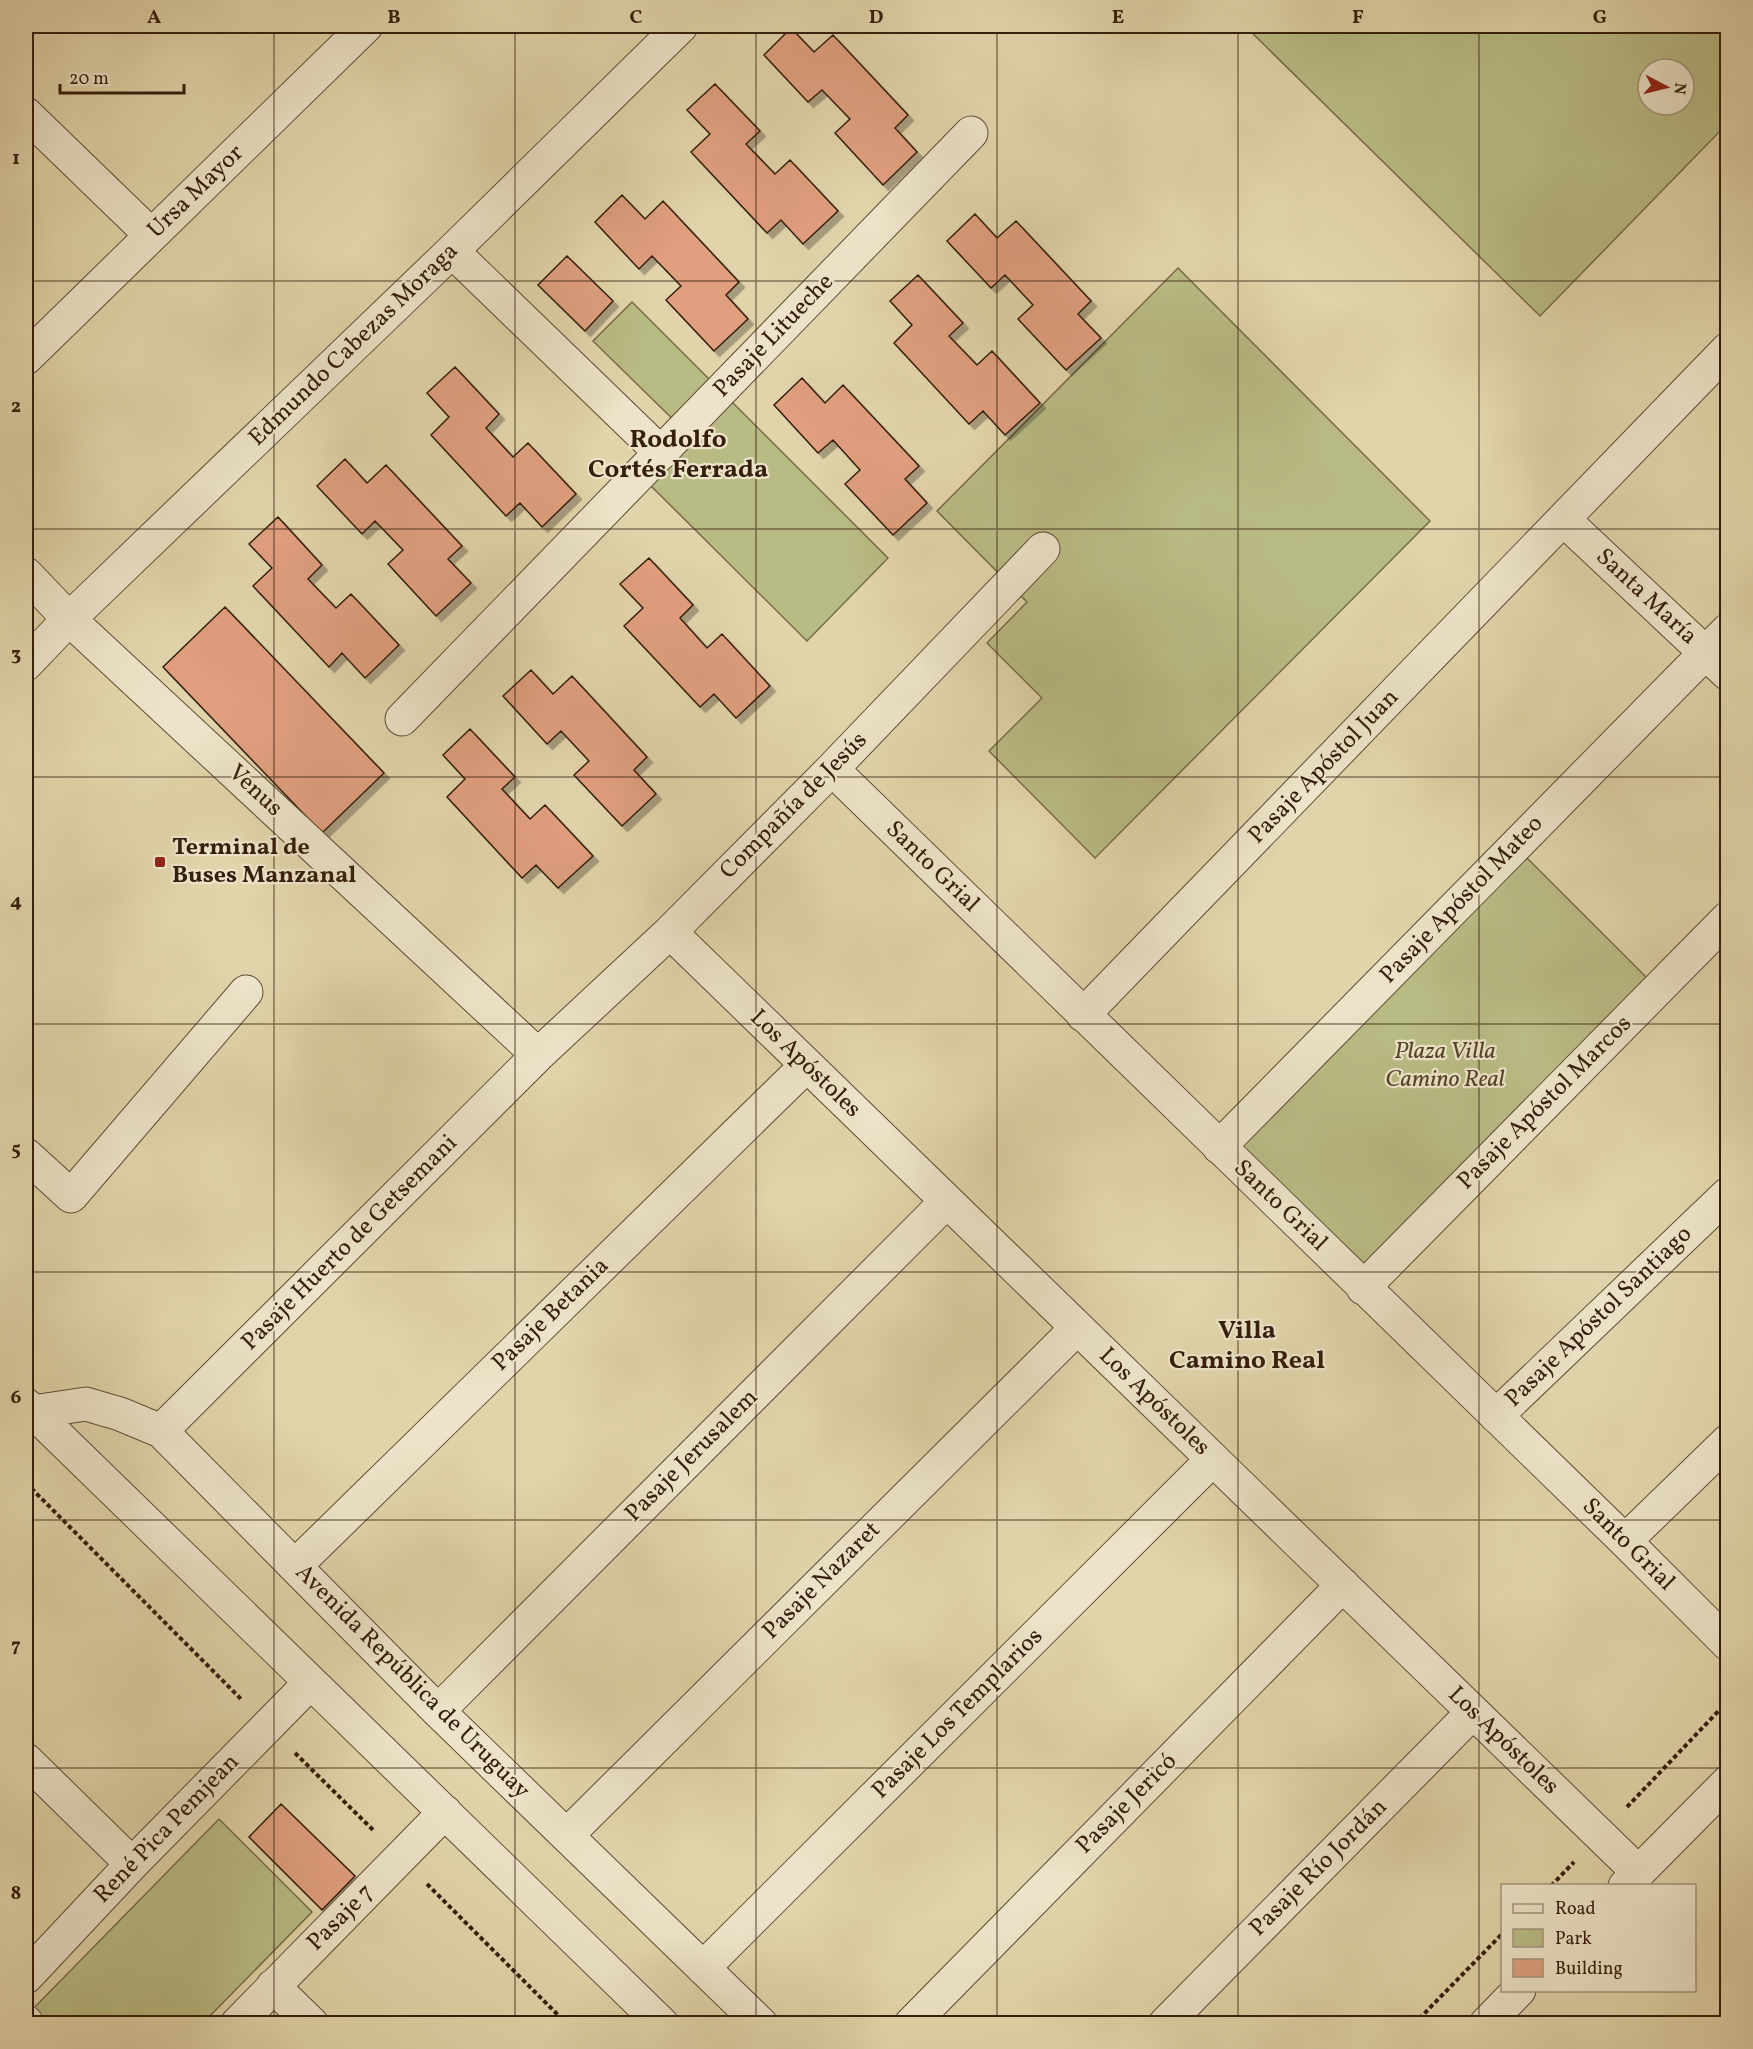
<svg xmlns="http://www.w3.org/2000/svg" width="1753" height="2049" viewBox="0 0 1753 2049" font-family="Vollkorn,serif">
<defs>
<filter id="shadow"><feDropShadow dx="5.5" dy="5.5" stdDeviation="0" flood-color="#0004"/></filter>
</defs>
<rect width="100%" height="100%" fill="#e1d4aa"/>
<filter id="stains"><feTurbulence type="fractalNoise" baseFrequency=".00333" numOctaves="4"/><feColorMatrix values="0 0 0 0 .2 0 0 0 0 .09 0 0 0 0 .02 0 0 0 .5 -.17"/></filter>
<radialGradient id="worn" r=".72"><stop offset=".6" stop-color="#630" stop-opacity="0"/><stop offset="1" stop-color="#630" stop-opacity=".3"/></radialGradient>
<path fill="#b9bb84" stroke="#776c48" stroke-width="1.5" fill-rule="evenodd" d="M1245 26H1727V124L1540 316ZM1648 69H1684V105H1648Z
M1178 268 1430 521 1095 858 989 751 1042 698 987 643 1027 602 937 511Z
M632 302 888 558 807 641 650 485 694 440 593 341Z
M1524 855 1654 985 1366 1277 1235 1147Z
M219 1819 312 1912 203 2023 26 2024V2016Z"/>
<path fill="#e09f7f" stroke="#351e0c" stroke-width="1.5" filter="url(#shadow)" d="M791 28 814 52 833 35 908 115 895 128 917 152 883 185 835 133 850 119 822 90 808 102 764 55Z
M715 84 760 131 746 144 775 174 790 160 838 211 803 244 781 220 767 233 691 152 710 134 687 110Z
M622 195 645 219 663 201 739 282 726 295 748 319 714 351 666 300 681 286 652 256 639 269 595 222Z
M975 214 997 238 1016 221 1091 301 1078 314 1101 338 1066 370 1018 319 1033 305 1005 275 991 288 947 241Z
M567 256 613 301 585 331 538 285Z
M918 275 963 323 949 336 977 365 992 351 1040 403 1005 435 983 411 969 424 894 343 912 325 890 301Z
M455 367 499 414 486 428 513 457 528 443 576 494 542 527 520 503 506 516 431 435 449 417 427 393Z
M802 378 825 403 843 385 919 466 905 479 927 503 893 535 845 484 860 470 833 440 818 453 774 405Z
M345 459 367 483 386 465 462 546 448 559 471 583 436 616 388 564 403 550 375 521 362 534 317 486Z
M278 517 322 565 308 579 336 608 351 594 399 645 365 678 342 653 329 667 253 586 272 568 249 544Z
M649 558 693 605 680 618 707 648 722 634 770 686 736 718 714 694 700 707 624 626 643 608 620 584Z
M225 607 384 773 322 833 163 667Z
M531 670 553 694 572 676 647 757 634 770 656 794 622 826 574 775 589 761 561 731 547 744 503 696Z
M470 729 515 777 502 789 530 819 545 805 593 856 558 888 536 865 522 878 447 797 465 779 443 755Z
M281 1804 355 1876 322 1910 249 1837Z"/>
<g fill="none" stroke-linecap="round" stroke-linejoin="round">
<g stroke="#604c34" stroke-width="35">
<path id="minor" d="M26 114 151 235
M452 251 661 453
M26 358 366 26
M1564 520 1728 674
M26 574 69 619 538 1055
M26 664 69 619 452 251 681 26
M402 719 971 133
M832 769 1625 1541 1728 1644
M670 932 1638 1872
M1083 1015 1728 349
M1219 1147 1728 630
M26 1155 71 1196 246 992
M1363 1288 1728 918
M26 1405 662 2024
M33 1412 86 1404 120 1414 161 1431 438 1711 761 2024
M1496 1416 1728 1194
M161 1431 538 1055 670 932 832 769 1043 549
M1625 1541 1728 1441
M295 1566 807 1065
M438 1711 947 1201
M26 1760 132 1864
M567 1835 1077 1328
M1625 1886 1728 1782
M703 1968 1213 1459
M26 1977 132 1864 310 1683
M273 1986 312 2024
M26 2022 27 2024
M237 2024 445 1812
M911 2024 1343 1585
M1165 2024 1473 1712
M1486 2024 1519 1990"/>
</g>
<path stroke="#351e0c" stroke-width="4" stroke-dasharray="4.5 3" stroke-linecap="butt" d="M26 1483 241 1699
M295 1753 373 1830
M1627 1807 1728 1701
M427 1884 567 2024
M1551 1886 1574 1862
M1414 2024 1502 1934"/>
<use href="#minor" stroke="#ece3c8" stroke-width="33"/>
</g>
<path fill="none" stroke="#351e0c" stroke-width="1.5" stroke-opacity="0.55" d="M274 26V2024M515 26V2024M756 26V2024M997 26V2024M1238 26V2024M1479 26V2024M26 281H1728M26 529H1728M26 777H1728M26 1024H1728M26 1272H1728M26 1520H1728M26 1768H1728"/>
<rect fill="#8f2418" stroke="#ece3c8" stroke-width="2" x="154" y="856" width="12" height="12" rx="3"/>
<g text-anchor="middle" dominant-baseline="central" stroke-width="4.5" stroke-linejoin="round" paint-order="stroke">
<g font-size="24" fill="#351e0c" stroke="#ece3c8">
<text transform="translate(196 192) rotate(-44)">Ursa Mayor</text>
<text transform="translate(774 336) rotate(-46)">Pasaje Litueche</text>
<text transform="translate(354 345) rotate(-44)">Edmundo Cabezas Moraga</text>
<text transform="translate(1646 597) rotate(43)">Santa María</text>
<text transform="translate(1324 767) rotate(-46)">Pasaje Apóstol Juan</text>
<text transform="translate(255 791) rotate(43)">Venus</text>
<text transform="translate(794 806) rotate(-45)">Compañía de Jesús</text>
<text transform="translate(932 867) rotate(44)">Santo Grial</text>
<text transform="translate(1462 900) rotate(-46)">Pasaje Apóstol Mateo</text>
<text transform="translate(805 1064) rotate(44)">Los Apóstoles</text>
<text transform="translate(1545 1103) rotate(-45)">Pasaje Apóstol Marcos</text>
<text transform="translate(1280 1206) rotate(44)">Santo Grial</text>
<text transform="translate(350 1243) rotate(-45)">Pasaje Huerto de Getsemani</text>
<text transform="translate(551 1315) rotate(-44)">Pasaje Betania</text>
<text transform="translate(1599 1317) rotate(-44)">Pasaje Apóstol Santiago</text>
<text transform="translate(1154 1402) rotate(44)">Los Apóstoles</text>
<text transform="translate(692 1456) rotate(-45)">Pasaje Jerusalem</text>
<text transform="translate(1628 1545) rotate(45)">Santo Grial</text>
<text transform="translate(822 1581) rotate(-45)">Pasaje Nazaret</text>
<text transform="translate(412 1682) rotate(45)">Avenida República de Uruguay</text>
<text transform="translate(958 1714) rotate(-45)">Pasaje Los Templarios</text>
<text transform="translate(1503 1741) rotate(44)">Los Apóstoles</text>
<text transform="translate(1127 1804) rotate(-45)">Pasaje Jericó</text>
<text transform="translate(167 1829) rotate(-46)">René Pica Pemjean</text>
<text transform="translate(1319 1868) rotate(-45)">Pasaje Río Jordán</text>
<text transform="translate(341 1918) rotate(-45)">Pasaje 7</text>
</g>
<g font-size="24" font-weight="bold" fill="#351e0c" stroke="#ece3c8" text-anchor="start">
<text x="172" y="848">Terminal de<tspan x="172" dy="28">Buses Manzanal</tspan></text>
</g>
<g font-size="24" font-style="italic" fill="#56452a" stroke="#ece3c8">
<text x="1445" y="1052">Plaza Villa<tspan x="1445" dy="28">Camino Real</tspan></text>
</g>
<g font-size="26" font-weight="bold" fill="#351e0c" stroke="#ece3c8">
<text x="678" y="440">Rodolfo<tspan x="678" dy="30">Cortés Ferrada</tspan></text>
<text x="1247" y="1331">Villa<tspan x="1247" dy="30">Camino Real</tspan></text>
</g>
</g>
<rect width="1753" height="2049" fill="none" stroke="#e1d4aa" stroke-width="66"/>
<rect x="1501" y="1884" width="195" height="108" fill="#ece3c8" stroke="#a3947d" stroke-width="1.5"/>
<rect x="1513" y="1904" width="30" height="9" fill="#ece3c8" stroke="#a3947d" stroke-width="1.5"/>
<text x="1555" y="1914" font-size="18" fill="#351e0c">Road</text>
<rect x="1513" y="1929" width="30" height="18" fill="#b9bb84" stroke="#a3947d" stroke-width="1.5"/>
<text x="1555" y="1944" font-size="18" fill="#351e0c">Park</text>
<rect x="1513" y="1959" width="30" height="18" fill="#e09f7f" stroke="#a3947d" stroke-width="1.5"/>
<text x="1555" y="1974" font-size="18" fill="#351e0c">Building</text>
<g transform="translate(1666 87) rotate(97)"><circle r="28" fill="#ece3c8" stroke="#a3947d" stroke-width="1.5"/>
<path d="M0-4.5L10 22L0 15L-10 22Z" fill="#8f2418"/>
<text y="-9" font-size="16" font-weight="bold" text-anchor="middle" fill="#351e0c">N</text>
</g>
<path d="M60 84v9h124v-9" fill="none" stroke="#351e0c" stroke-width="3"/>
<text x="69" y="84" font-size="18" fill="#351e0c" stroke="#ece3c8" stroke-width="4.5" paint-order="stroke">20 m</text>
<rect x="33" y="33" width="1687" height="1983" fill="none" stroke="#351e0c" stroke-width="2"/>
<g font-size="20" text-anchor="middle" font-weight="bold" fill="#351e0c">
<text x="154" y="23">A</text>
<text x="394" y="23">B</text>
<text x="636" y="23">C</text>
<text x="876" y="23">D</text>
<text x="1118" y="23">E</text>
<text x="1358" y="23">F</text>
<text x="1600" y="23">G</text>
<text x="16" y="164">1</text>
<text x="16" y="412">2</text>
<text x="16" y="660">3</text>
<text x="16" y="907">4</text>
<text x="16" y="1155">5</text>
<text x="16" y="1403">6</text>
<text x="16" y="1651">7</text>
<text x="16" y="1899">8</text>
</g>
<rect width="100%" height="100%" filter="url(#stains)"/>
<rect width="100%" height="100%" fill="url(#worn)"/>
</svg>
